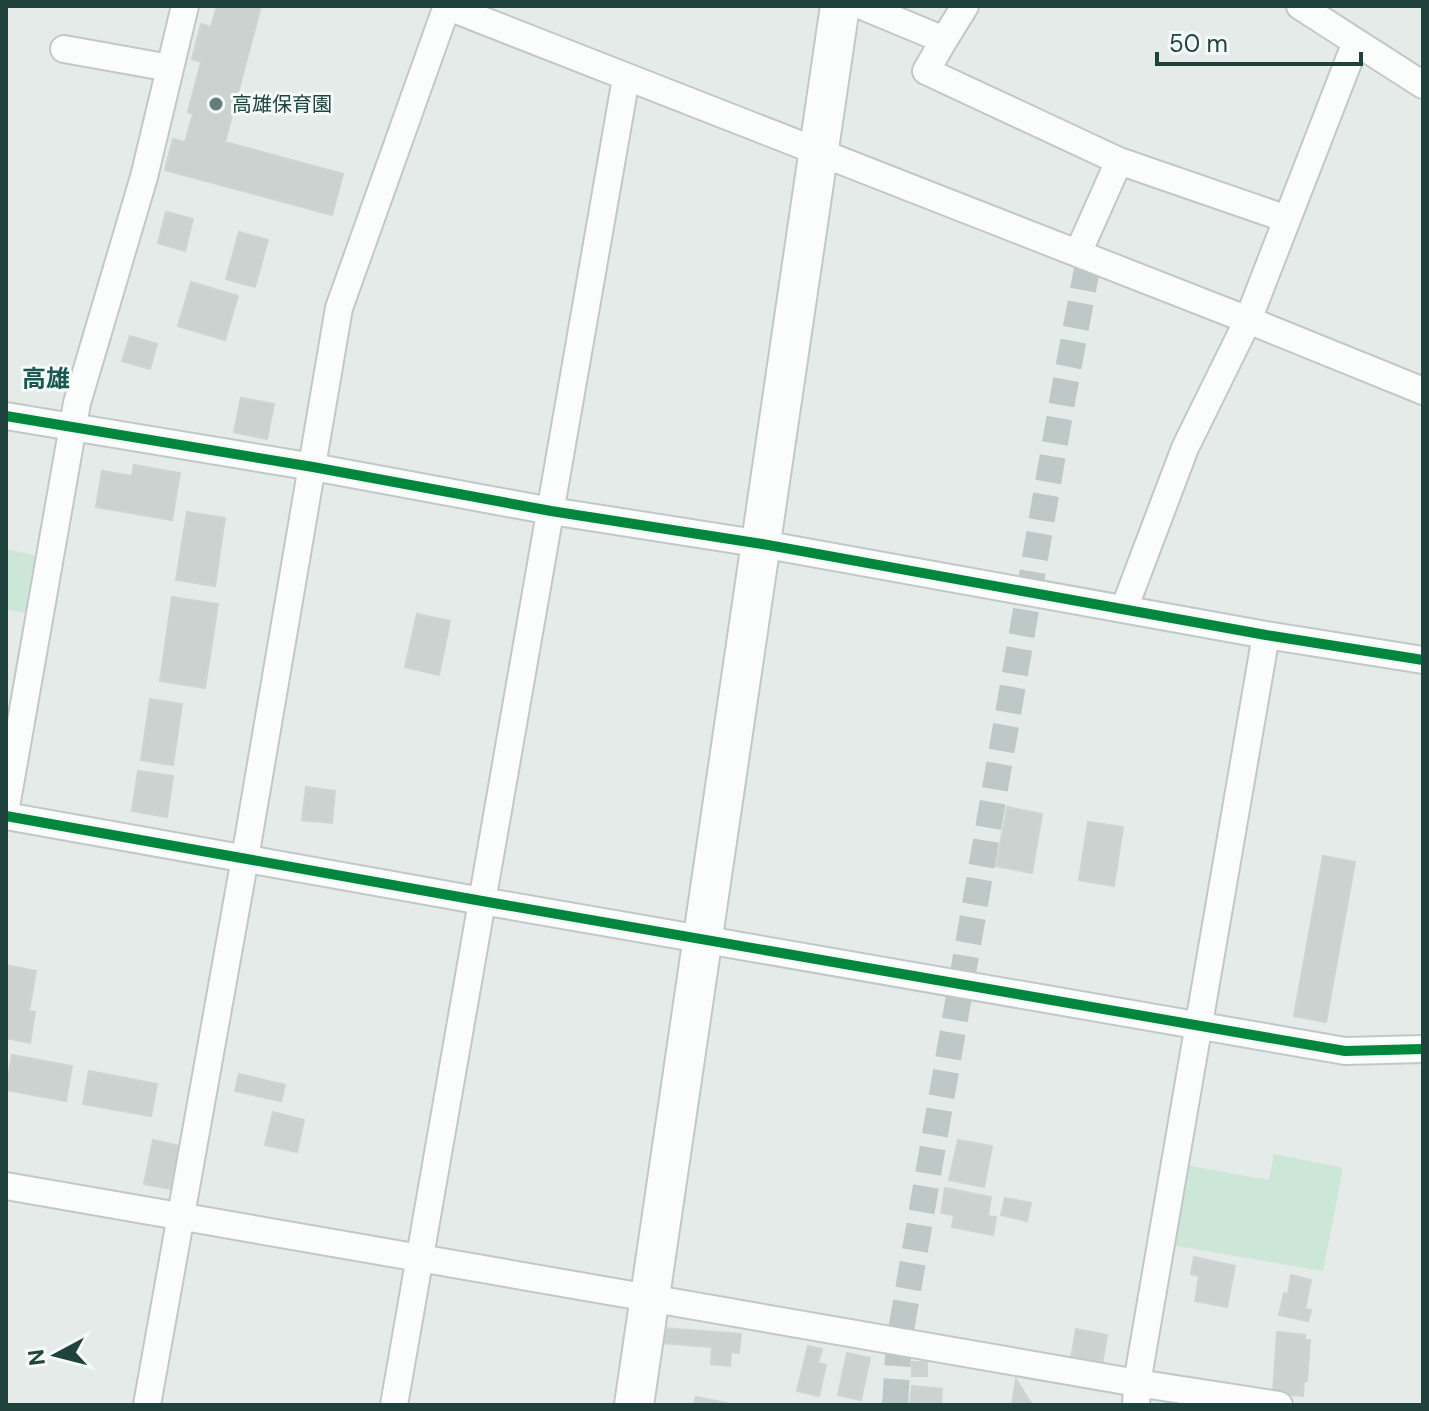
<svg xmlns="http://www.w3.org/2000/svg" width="1429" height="1411" viewBox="0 0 1429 1411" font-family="'DM Sans','Noto Sans JP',sans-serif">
<rect width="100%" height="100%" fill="#e5ebe9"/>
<path fill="#cce6d7" d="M6 549 38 556 25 613 6 609Z
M1274 1154 1343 1168 1323 1271 1171 1245 1185 1165 1269 1180Z"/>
<path fill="#ccd2d0" stroke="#ced4d2" stroke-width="2" d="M217 6H261L225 142 343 174 332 215 165 170 173 139 185 142 193 114 188 112 201 62 192 59 201 24 211 27Z
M166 212 193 219 185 251 158 243Z
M239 232 268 240 255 287 226 279Z
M191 282 238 296 225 340 178 326Z
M130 336 157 344 150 369 122 361Z
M241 398 274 404 267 439 234 432Z
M134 465 180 473 172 520 96 507 102 471 132 476Z
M187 512 225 518 215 586 176 580Z
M172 597 218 604 205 688 160 681Z
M417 614 450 621 439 675 405 667Z
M150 699 182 704 173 765 141 760Z
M138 771 173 776 167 817 132 811Z
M306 787 335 791 332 823 302 820Z
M1007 807 1042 814 1032 873 996 866Z
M1088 822 1123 827 1114 886 1079 880Z
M1323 856 1355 862 1326 1022 1294 1016Z
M6 965 36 971 29 1011 35 1012 30 1043 6 1038Z
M12 1055 72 1066 66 1101 6 1090V1072L9 1073Z
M89 1071 157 1084 151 1116 83 1104Z
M239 1074 285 1085 281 1101 235 1091Z
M273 1112 304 1120 297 1152 265 1145Z
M153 1140 180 1146 171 1189 144 1184Z
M958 1140 992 1146 984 1187 949 1180Z
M945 1188 991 1197 988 1216 996 1217 993 1235 952 1227 954 1215 941 1213Z
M1005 1198 1031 1203 1027 1221 1001 1215Z
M1194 1257 1235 1266 1227 1307 1195 1301 1199 1276 1191 1274Z
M1291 1275 1311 1280 1305 1309 1311 1310 1308 1321 1279 1315 1284 1293 1288 1294Z
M663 1328 741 1334 739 1353 731 1352 730 1366 711 1364 712 1347 662 1343Z
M1076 1329 1107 1335 1102 1365 1071 1359Z
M1277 1332 1305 1335V1340H1310L1307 1381H1304L1303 1396 1273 1393Z
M808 1346 822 1349 818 1363 826 1365 819 1396 797 1391Z
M847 1353 870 1358 861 1400 838 1395Z
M912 1362H927V1376H912Z
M1016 1379 1032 1405H1012Z
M912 1386 942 1389 941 1405H910Z
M696 1397 727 1403V1405H694Z"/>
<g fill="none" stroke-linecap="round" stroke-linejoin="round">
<path stroke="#bec9c7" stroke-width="26" stroke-dasharray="26 13" stroke-linecap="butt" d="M895 1405 899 1342 1064 391 1089 258"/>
<g stroke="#c2c8c6" stroke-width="30">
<path id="street" d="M446 6 1248 320 1423 391
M862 6 944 40 926 71 1119 161 1287 219
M1300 6 1423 85
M944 40 965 6
M64 49 170 68
M1078 253 1119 161
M6 416 313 467 551 511 762 544 1266 635 1423 660
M1124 609 1185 448 1248 320 1356 42
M6 807 77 403 144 177 185 6
M6 816 482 901 1345 1051 1423 1049
M6 1186 1137 1383 1279 1405
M147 1405 245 858 339 308 447 6
M394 1405 626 78
M1136 1405 1137 1383 1266 635"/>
</g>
<g stroke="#c0c9c7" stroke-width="42">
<path id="secondary" d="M634 1405 840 6"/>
</g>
<use href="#street" stroke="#fbfcfc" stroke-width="26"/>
<use href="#secondary" stroke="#fbfcfc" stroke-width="38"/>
<g stroke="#f3faf8" stroke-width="15">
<path id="cycleway" d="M6 416 313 467 551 511 762 544 1266 635 1423 660
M6 816 482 901 1345 1051 1423 1049"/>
</g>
<use href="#cycleway" stroke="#00873e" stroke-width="10"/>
</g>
<circle fill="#657d79" stroke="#f3faf8" stroke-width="3" cx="216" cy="104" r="8"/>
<g text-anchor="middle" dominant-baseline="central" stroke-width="6" stroke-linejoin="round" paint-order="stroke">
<g font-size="20" fill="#20423d" stroke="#f3faf8" text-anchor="start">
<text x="232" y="104">高雄保育園</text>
</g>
<g font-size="24" font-weight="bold" fill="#195750" stroke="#f3faf8">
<text x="46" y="378">高雄</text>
</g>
</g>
<rect width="1429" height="1411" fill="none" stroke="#20423d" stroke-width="16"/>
<g transform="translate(56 1355) rotate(263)" stroke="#f3faf8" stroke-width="6" paint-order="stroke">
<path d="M0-6L14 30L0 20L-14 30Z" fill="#20423d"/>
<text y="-12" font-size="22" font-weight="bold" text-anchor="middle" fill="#20423d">N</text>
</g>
<path d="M1157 52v12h204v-12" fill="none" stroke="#20423d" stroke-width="4"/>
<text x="1169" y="52" font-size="24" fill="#20423d" stroke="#f3faf8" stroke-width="6" paint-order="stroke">50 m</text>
</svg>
